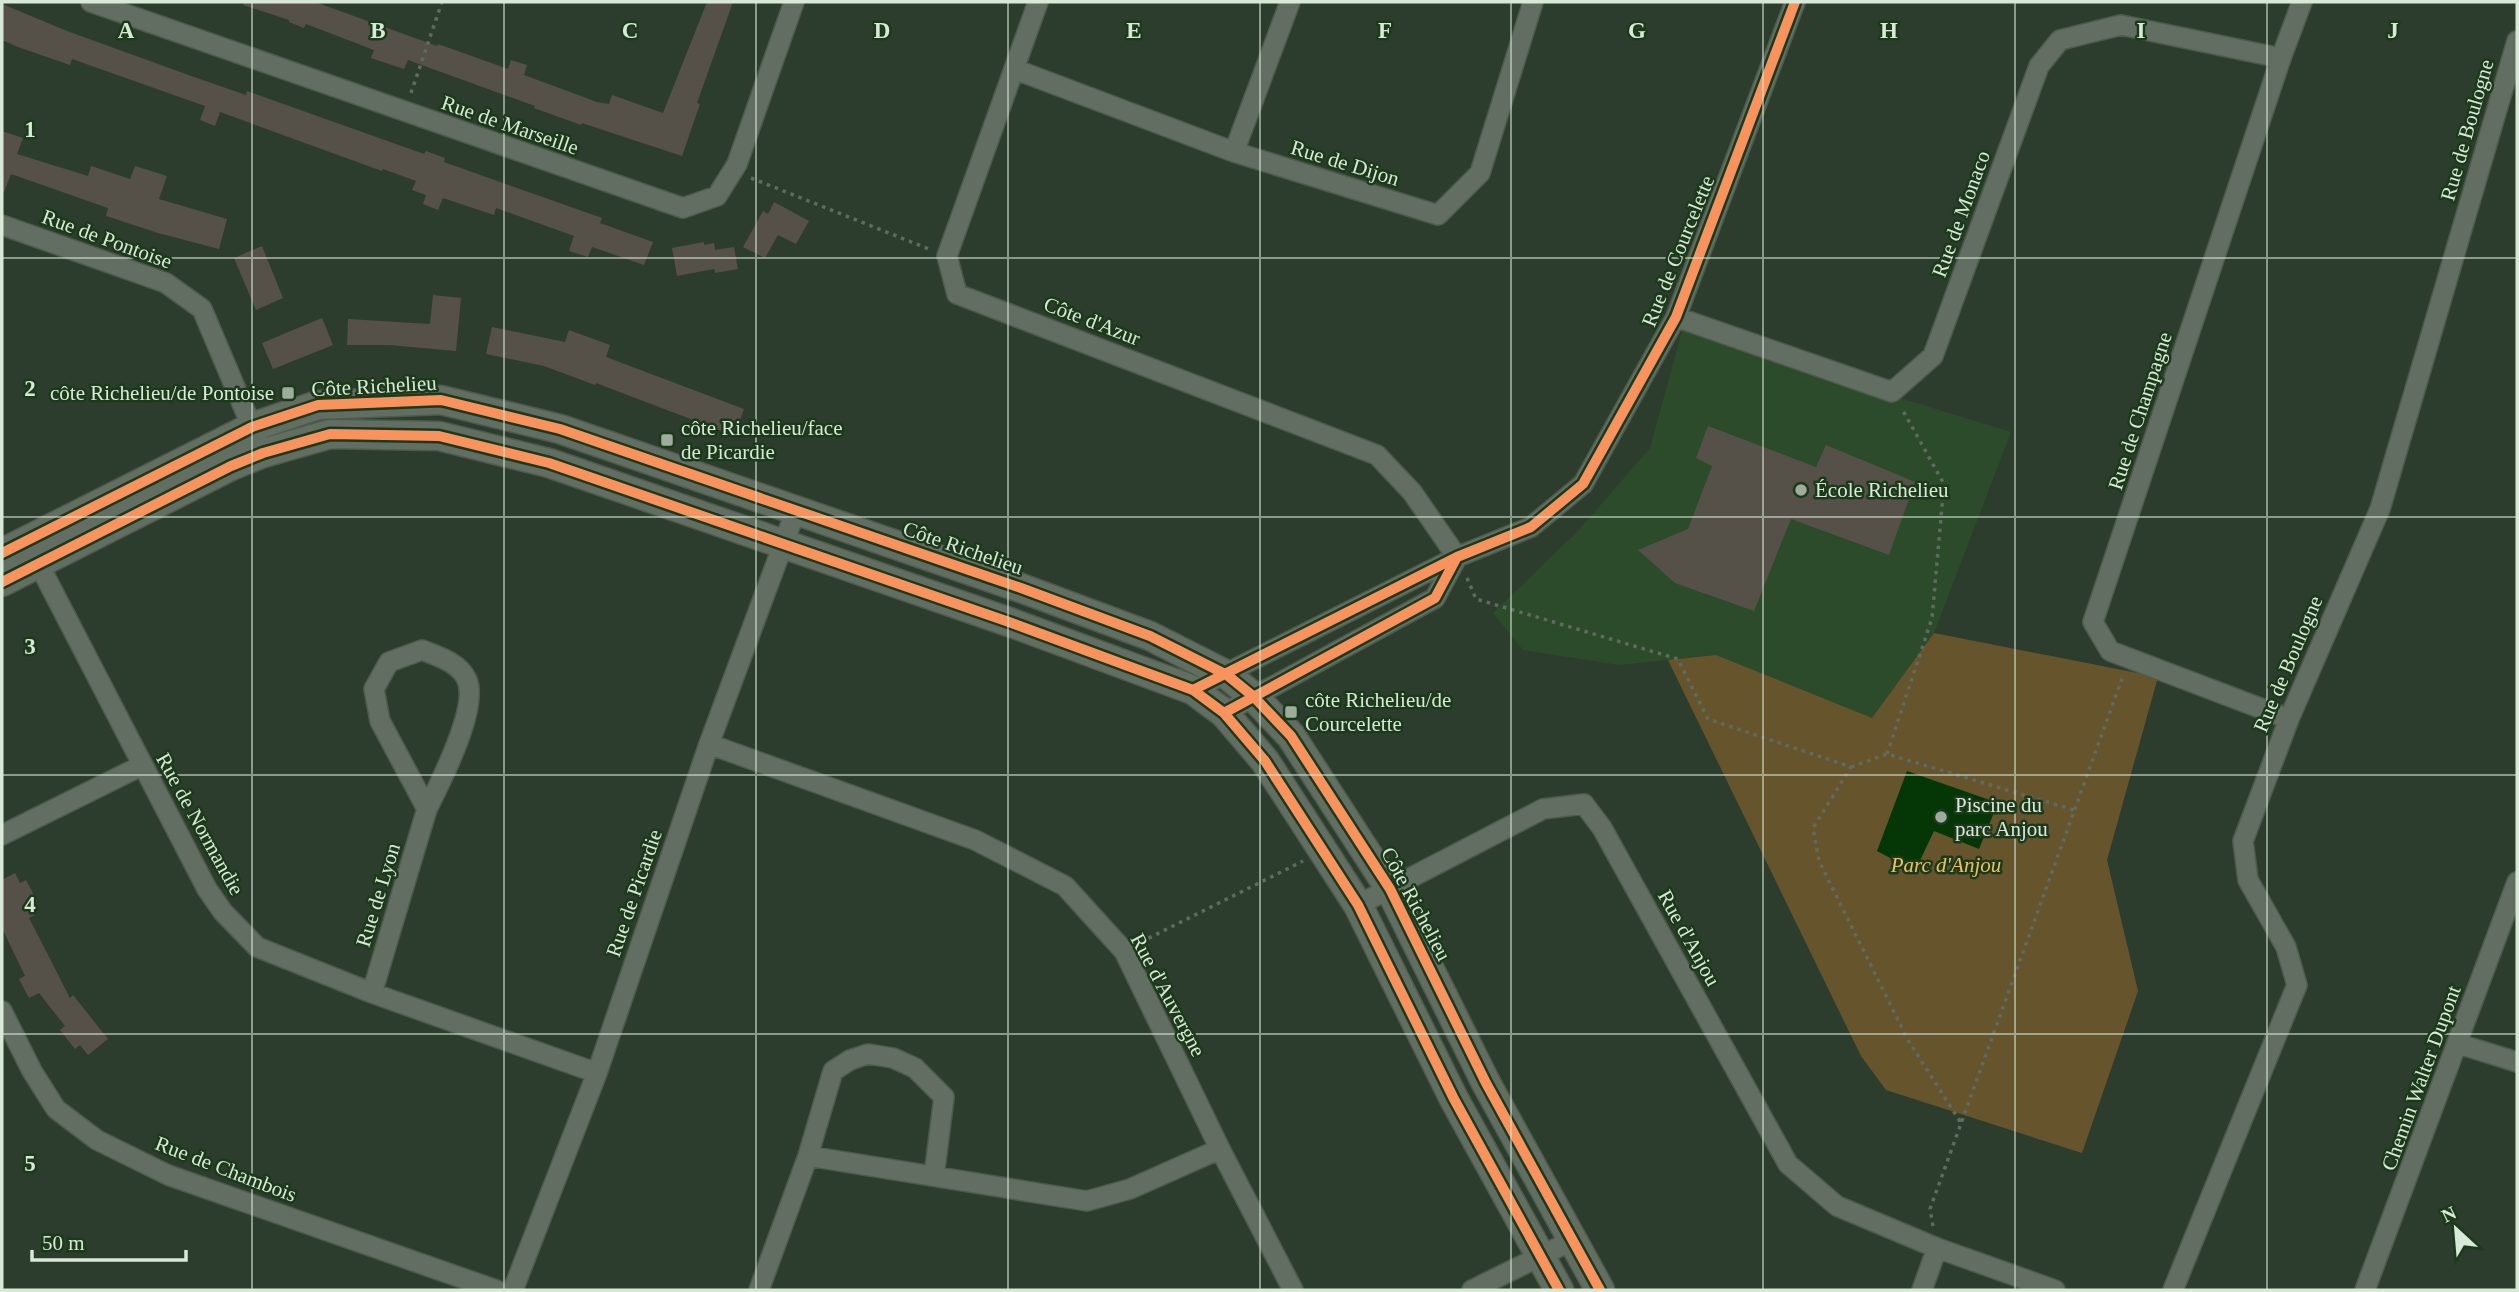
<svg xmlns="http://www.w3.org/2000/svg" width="2519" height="1292" viewBox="0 0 2519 1292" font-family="Georgia,serif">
<rect width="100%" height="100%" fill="#2d3d2d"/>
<path fill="#2b4b2a" d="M1682 331 2011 432 1934 633 1872 719 1716 655 1619 665 1523 650 1493 613 1578 531 1650 448Z"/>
<path fill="#66552c" d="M1934 633 2158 677 2107 860 2138 991 2082 1153 1886 1090 1861 1056 1668 660 1716 655 1872 718Z"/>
<path fill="#043705" d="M1907 771 1998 803 1979 849 1934 831 1915 871 1877 851Z"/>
<path fill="#565148" d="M244 2H315L437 46 438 44 508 69 511 60 527 65 524 75 597 102 609 104 612 95 663 113 707 2H733L697 103 700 104 682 156 582 123 581 125 534 108 535 106 408 60 404 69 371 58 374 50 306 24 304 28 289 22V20L243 5Z
M2 4 67 31 194 77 246 95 247 91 424 154 426 151 445 158 444 162 602 218 600 223 653 242 644 265 592 247 588 257 569 251 574 236 496 208 494 215 443 198 438 210 423 204 426 195 412 190 416 181 383 169 382 171 220 112 215 126 200 120 205 106 72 59 70 65 18 47 2 40Z
M2 131 23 138 17 154 88 176 91 166 130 179 135 166 167 176 159 199 227 219 219 249 158 233 106 216 108 208 11 174 4 192 2 191Z
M774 202 809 221 796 244 778 235 765 258 743 247 763 211 768 214Z
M704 242V245L714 243 715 250 734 247 738 269 715 273 714 269 677 276 672 248Z
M262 246 283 298 256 310 234 258Z
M433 295 461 298 456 351 389 345H347L348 319 430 324Z
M322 318 333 345 273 369 262 343Z
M492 327 565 342 569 330 610 345 606 357 744 409 736 432 724 427 722 431 596 383 595 385 544 366 486 354Z
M1708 426 1816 467 1826 445 1915 482 1889 555 1791 519 1754 611 1675 583 1638 550 1688 529 1712 466 1696 458Z
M15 873 20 883 26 880 37 901 30 904 35 915 29 918 70 998 73 995 108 1039 88 1055 80 1045 75 1049 60 1030 65 1026 39 993 29 998 19 979 25 976 2 928V880Z"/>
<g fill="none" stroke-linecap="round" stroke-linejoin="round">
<g stroke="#4d5b4c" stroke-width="22">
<path id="street" d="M91 2 683 208 717 196 737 164 794 2
M1038 2 947 256 957 294 1377 455 1412 492 1457 557
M1014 69 1234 152 1438 215 1480 173 1533 2
M1234 152 1290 2
M2 225 166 283 202 309 257 439
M1676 317 1892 392 1933 356 2039 66 2060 40 2121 25 2281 58
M33 553 207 889 223 912 257 947 372 993 597 1073
M422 650C438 656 460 663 467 680 479 708 440 783 427 809L380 721 374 689 389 662Z
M1193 690 1457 557 1531 527 1583 484 1676 317 1795 2
M1224 713 1435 598 1457 557
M2289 719 2110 651 2093 622 2281 58 2302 2
M709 744 975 840 1065 886 1124 951 1220 1149 1293 1290
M2 835 141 766
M1358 905 1543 809 1584 804 1602 828 1788 1164 1837 1206 1937 1248 2055 1290
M372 993 427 809
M2 1011 32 1071 56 1109 97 1140 168 1175 496 1290
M2459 1044 2517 1062
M808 1156 1087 1201 1130 1189 1220 1149
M513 1290 597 1073 709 744 796 510
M759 1290 808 1156 833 1071 850 1060 868 1054 893 1058 915 1068 944 1097 934 1176
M1472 1290 1573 1240
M1922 1290 1937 1248
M2173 1290 2297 985 2286 947 2248 880 2243 841 2289 719 2380 509 2517 41
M2365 1290 2517 882"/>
</g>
<g stroke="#4d5b4c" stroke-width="31">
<path id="secondary" d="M2 553 252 427 318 405 441 400 560 429 1021 588 1150 636 1227 675 1254 697 1291 736 1390 889 1486 1083 1600 1290
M2 582 231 466 263 453 330 434 439 436 549 463 1009 622 1193 690 1224 713 1265 761 1358 905 1454 1099 1559 1290"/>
</g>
<path stroke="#606b60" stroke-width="3.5" stroke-dasharray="3.5 5" stroke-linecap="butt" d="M411 93 442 2
M751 178 929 249
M1467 578 1476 599 1678 659 1708 719 1851 767 1813 828 1819 861 1908 1040 1961 1123
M1887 754 1932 618 1944 484 1902 409
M1851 767 1887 754 2074 810
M1141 942 1303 861
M1933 1226 1930 1209 2123 676"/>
<use href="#street" stroke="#636e63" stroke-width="19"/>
<use href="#secondary" stroke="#636e63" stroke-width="28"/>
<g stroke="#1d391c" stroke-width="15">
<path id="cycleway" d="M2 553 252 427 318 405 441 400 560 429 1021 588 1150 636 1227 675 1254 697 1291 736 1390 889 1486 1083 1600 1290
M2 582 231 466 263 453 330 434 439 436 549 463 1009 622 1193 690 1224 713 1265 761 1358 905 1454 1099 1559 1290
M1193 690 1457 557 1531 527 1583 484 1676 317 1795 2
M1224 713 1435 598 1457 557"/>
</g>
<use href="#cycleway" stroke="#f8935d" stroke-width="10"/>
</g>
<path fill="none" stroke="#d8e9d7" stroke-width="2" stroke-opacity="0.55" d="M252 2V1290M504 2V1290M756 2V1290M1008 2V1290M1260 2V1290M1511 2V1290M1763 2V1290M2015 2V1290M2267 2V1290M2 258H2517M2 517H2517M2 775H2517M2 1034H2517"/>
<g fill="#9cad9c" stroke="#1d391c" stroke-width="2.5">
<rect x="281" y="386" width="14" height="14" rx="3.5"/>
<rect x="660" y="433" width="14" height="14" rx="3.5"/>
<circle cx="1801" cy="490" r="7"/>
<rect x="1284" y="705" width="14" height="14" rx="3.5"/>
<circle cx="1941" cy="817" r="7"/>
</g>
<g text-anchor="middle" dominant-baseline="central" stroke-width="5" stroke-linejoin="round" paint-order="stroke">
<g font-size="21" fill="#d8e9d7" stroke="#1d391c">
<text transform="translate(510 125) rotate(19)">Rue de Marseille</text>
<text transform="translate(2467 130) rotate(-74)">Rue de Boulogne</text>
<text transform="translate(1345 163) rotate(17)">Rue de Dijon</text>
<text transform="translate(1961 214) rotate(-70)">Rue de Monaco</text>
<text transform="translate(107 239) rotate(20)">Rue de Pontoise</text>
<text transform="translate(1678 251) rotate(-68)">Rue de Courcelette</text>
<text transform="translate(1092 321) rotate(21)">Côte d'Azur</text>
<text transform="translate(374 386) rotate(-3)">Côte Richelieu</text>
<text transform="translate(2140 411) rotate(-72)">Rue de Champagne</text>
<text transform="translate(963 548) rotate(19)">Côte Richelieu</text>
<text transform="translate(2288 664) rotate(-67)">Rue de Boulogne</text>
<text transform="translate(200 824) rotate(61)">Rue de Normandie</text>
<text transform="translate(634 893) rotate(-71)">Rue de Picardie</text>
<text transform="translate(378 895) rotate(-73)">Rue de Lyon</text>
<text transform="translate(1416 904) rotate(62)">Côte Richelieu</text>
<text transform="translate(1689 938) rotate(61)">Rue d'Anjou</text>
<text transform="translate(1168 995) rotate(62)">Rue d'Auvergne</text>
<text transform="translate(2421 1078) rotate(-70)">Chemin Walter Dupont</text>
<text transform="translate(226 1169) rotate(21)">Rue de Chambois</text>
</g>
<g font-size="21" fill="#d8e9d7" stroke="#1d391c" text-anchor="start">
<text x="274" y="393" text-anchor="end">côte Richelieu/de Pontoise</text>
<text x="681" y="428">côte Richelieu/face<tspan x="681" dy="24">de Picardie</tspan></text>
<text x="1815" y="490">École Richelieu</text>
<text x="1305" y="700">côte Richelieu/de<tspan x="1305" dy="24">Courcelette</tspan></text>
<text x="1955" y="805">Piscine du<tspan x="1955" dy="24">parc Anjou</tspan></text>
</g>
<g font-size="21" font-style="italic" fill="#f0c05f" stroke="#1d391c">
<text x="1946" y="865">Parc d'Anjou</text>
</g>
</g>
<g font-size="23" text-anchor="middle" font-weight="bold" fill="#d8e9d7" stroke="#1d391c" stroke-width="5" stroke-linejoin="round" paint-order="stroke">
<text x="126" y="38">A</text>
<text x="378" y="38">B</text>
<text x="630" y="38">C</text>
<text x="882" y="38">D</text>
<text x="1134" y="38">E</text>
<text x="1385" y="38">F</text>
<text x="1637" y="38">G</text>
<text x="1889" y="38">H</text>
<text x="2141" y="38">I</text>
<text x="2393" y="38">J</text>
<text x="30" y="137">1</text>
<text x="30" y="396">2</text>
<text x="30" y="654">3</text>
<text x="30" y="912">4</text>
<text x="30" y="1171">5</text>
</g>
<rect width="2519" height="1292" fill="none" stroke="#d8e9d7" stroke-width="7"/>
<g transform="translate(2456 1229) rotate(334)" stroke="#1d391c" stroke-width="5" paint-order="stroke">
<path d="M0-5L12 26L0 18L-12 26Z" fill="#d8e9d7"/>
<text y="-10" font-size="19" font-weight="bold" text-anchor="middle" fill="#d8e9d7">N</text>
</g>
<path d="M32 1250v10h154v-10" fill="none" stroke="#d8e9d7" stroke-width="3.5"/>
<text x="42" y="1250" font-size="21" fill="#d8e9d7" stroke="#1d391c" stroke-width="5" paint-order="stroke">50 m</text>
</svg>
